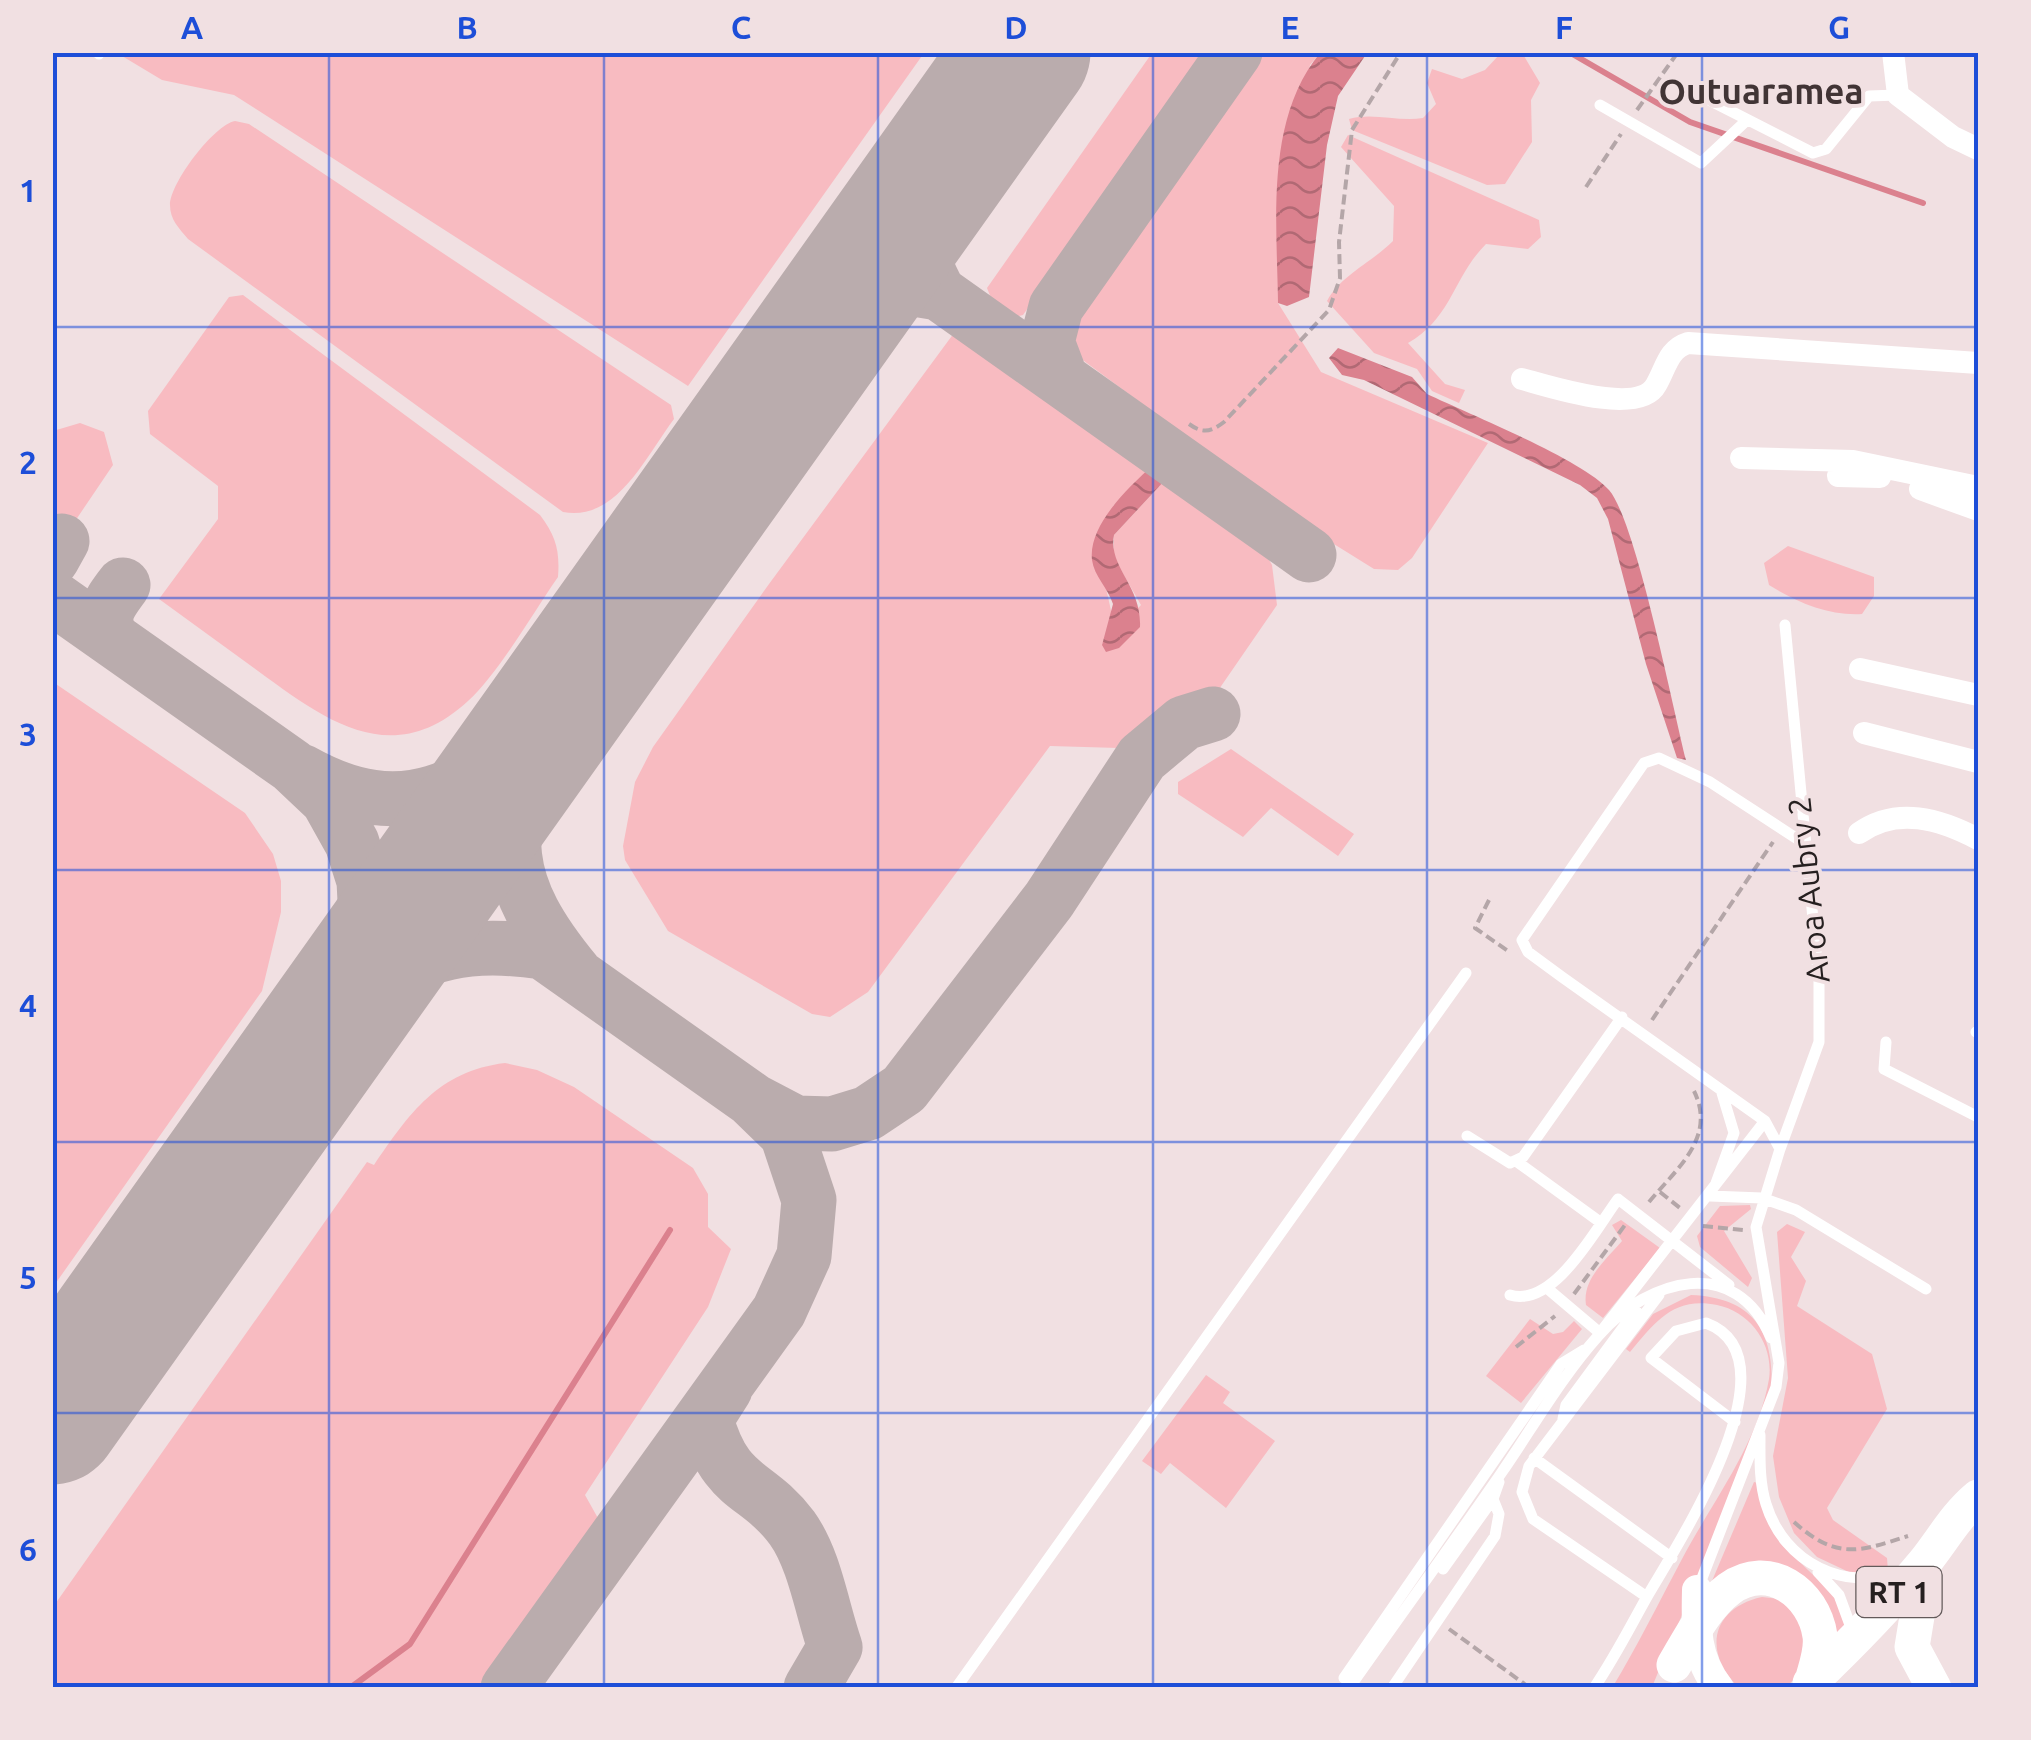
<svg xmlns="http://www.w3.org/2000/svg" width="2031" height="1740" viewBox="0 0 2031 1740" font-family="Ubuntu,sans-serif">
<defs>
<pattern id="water-waves" width="16" height="10" patternUnits="userSpaceOnUse" patternTransform="scale(2.5)"><rect width="16" height="10" fill="#db818e"/><path d="M0 5q4-4 8 0t8 0" fill="none" stroke="#b16974"/></pattern>
</defs>
<rect width="100%" height="100%" fill="#f1e0e2"/>
<path fill="#f8bbc1" d="M117 53H924L688 386 234 95 162 80Z
M1152 53H1207L1023 315 1015 317 991 298 987 288Z
M1262 53H1320L1310 65 1278 277V303L1321 372 1488 443 1412 558 1398 570 1374 569 1321 536 1080 358 1069 338 1070 325Z
M1500 54 1524 56 1540 83 1531 100 1532 142 1505 184 1487 185 1352 130 1349 119C1373 112 1398 122 1423 118L1436 104 1427 83 1432 69 1462 79 1485 70Z
M235 121 249 124 671 405 674 419C646 456 617 522 563 512L188 239C179 228 170 220 170 205 170 183 214 125 235 121Z
M1348 135 1539 220 1541 237 1528 249 1486 244C1453 277 1452 318 1408 343L1445 384 1465 390 1459 403 1432 391 1417 369 1374 353 1327 301C1341 275 1371 263 1393 241L1394 206 1341 147Z
M243 295 540 515C556 536 560 551 558 577 533 613 498 674 468 701 392 771 325 720 258 671 225 647 192 623 159 599L218 519V486L150 434 148 411 229 297Z
M954 333 1152 466 1113 506 1106 588 1112 615 1102 645 1141 605 1114 558V535L1167 478 1264 551 1272 565 1277 605 1215 695 1169 714 1119 748 1050 746 868 992 830 1017 812 1014 668 931 625 860 623 846 635 782 653 747 769 584Z
M80 423 104 432 113 465 65 536 53 526V431Z
M1788 546 1874 577V596L1862 614C1829 616 1796 602 1769 585L1764 563Z
M53 682 245 813 273 854 281 881V912L262 991 53 1287Z
M1231 749 1354 834 1338 856 1271 808 1243 837 1178 794V782Z
M505 1063 537 1070 574 1087 693 1168 708 1194V1227L731 1249 708 1307 585 1495 599 1520 597 1526 487 1687H53V1607L367 1162 374 1165C409 1114 438 1071 505 1063Z
M1750 1205 1751 1209 1724 1231 1752 1278 1748 1287 1700 1247 1697 1236 1720 1206Z
M1621 1220 1660 1248 1603 1318 1586 1305C1582 1279 1606 1260 1622 1241L1612 1225Z
M1787 1224 1805 1232 1791 1257 1806 1281 1797 1306 1872 1354 1887 1409 1827 1508 1833 1520 1887 1558 1888 1571 1853 1574 1817 1557 1794 1533 1779 1497 1773 1456 1788 1378 1777 1232Z
M1691 1295C1761 1298 1776 1340 1771 1401L1652 1687 1612 1688C1638 1645 1659 1602 1682 1559 1712 1502 1758 1444 1769 1379 1774 1345 1751 1312 1717 1305 1674 1296 1655 1322 1630 1352L1626 1349 1653 1314Z
M1530 1319 1553 1334 1563 1332 1574 1321 1582 1329 1521 1403 1486 1376Z
M1206 1375 1230 1392 1223 1403 1275 1441 1226 1508 1170 1463 1161 1474 1142 1461Z
M1754 1482 1761 1484 1780 1543 1836 1597 1847 1628 1834 1661 1806 1591 1706 1595Z
M1762 1597 1781 1599 1805 1619 1807 1667 1786 1687H1738C1702 1651 1712 1608 1762 1597Z"/>
<path fill="url(#water-waves)" d="M1320 53H1367L1338 96 1327 145 1309 297 1287 306 1278 303C1277 221 1265 120 1320 53Z
M1338 348 1412 377 1427 394C1469 414 1583 460 1609 490 1636 521 1673 709 1686 760L1677 758 1646 664 1608 519 1597 498 1580 485 1364 380 1342 375 1329 358Z
M1152 466 1167 478 1114 535C1108 568 1142 585 1140 627L1119 648 1106 652 1102 645 1113 604C1108 588 1094 576 1092 560 1088 525 1129 487 1152 466Z"/>
<g fill="none" stroke-linecap="round" stroke-linejoin="round">
<path stroke="#db818e" stroke-width="6" d="M1569 52 1690 122 1923 203
M350 1688 410 1644 670 1230"/>
<path stroke="#baacad" stroke-width="55" d="M929 185C915 227 917 255 939 293L1309 555
M846 304 890 285 939 293
M1061 379 1047 342 1056 307 1235 52
M52 559 62 541
M52 597 292 766 328 800 352 843 364 881 366 921 356 989
M111 637C99 615 110 603 123 585
M545 727C498 833 501 883 575 973
M301 771C406 830 467 787 549 719
M356 989C430 955 459 940 543 952L751 1099 787 1134 809 1200 804 1256 779 1311 508 1688
M754 1101 796 1123 832 1124 868 1113 904 1089 1049 900 1142 758 1184 723 1213 714
M52 1323 74 1327 126 1313
M52 1355 60 1406
M725 1389 706 1419C726 1492 756 1480 792 1528 815 1560 822 1610 835 1647L811 1688"/>
<path stroke="#baacad" stroke-width="135" d="M52 1417 1023 52"/>
<path stroke="#b4a6a8" stroke-width="4" stroke-dasharray="10 5" stroke-linecap="butt" d="M1637 110 1678 52
M1586 187 1621 134
M1189 424C1203 434 1211 432 1224 422L1329 310 1340 278 1339 242 1352 130 1401 52
M1489 900 1475 928 1508 951
M1652 1020 1773 842
M1660 1192 1680 1208
M1649 1202C1676 1169 1717 1138 1694 1091
M1703 1226 1743 1230
M1574 1294 1625 1225
M1516 1347 1555 1316
M1794 1522C1836 1560 1859 1552 1908 1536
M1449 1629 1530 1688"/>
<path stroke="#fff" stroke-width="11" d="M97 52 99 54
M1711 101 1813 153 1826 149 1869 96 1898 95
M1600 105 1701 163 1746 121
M1976 1032 1978 1033
M1886 1042 1884 1069 1978 1117
M1467 1136 1510 1163 1523 1157 1622 1017
M1780 1149 1819 1042V982L1785 625
M1516 1161 1600 1222
M1716 1183 1734 1133 1722 1093
M1710 1196 1762 1198 1796 1210 1926 1289
M1548 1289 1600 1333 1765 1121
M1510 1295C1554 1308 1595 1230 1618 1199L1729 1285
M1563 1419 1566 1405 1636 1310
M1760 1435C1760 1457 1759 1482 1766 1504 1784 1563 1845 1593 1902 1571
M1534 1458 1672 1558
M1443 1569 1493 1499
M1818 1572 1839 1595 1853 1633
M1697 1591 1776 1387 1779 1363 1756 1227 1780 1149 1765 1121 1562 977 1528 952 1522 940 1644 763 1659 758 1710 782 1805 844
M1647 1597 1533 1519 1522 1492 1529 1466 1659 1295
M1344 1678 1561 1364 1584 1350
M1352 1684C1402 1613 1453 1543 1502 1472 1533 1427 1562 1376 1599 1335 1649 1278 1736 1254 1771 1338
M956 1688 1466 973
M1392 1688 1495 1536 1499 1514 1493 1499 1499 1482
M1594 1688C1615 1657 1630 1627 1648 1595 1677 1545 1800 1358 1706 1323L1676 1331 1651 1358 1735 1422"/>
<path stroke="#fff" stroke-width="22" d="M1893 52 1898 95 1953 137 1978 149
M1522 379C1551 387 1639 416 1656 385 1666 368 1668 349 1688 343L1978 363
M1741 458 1853 461 1978 487
M1838 476 1880 477
M1920 489 1978 510
M1860 669 1978 695
M1864 733 1978 762
M1859 833C1897 806 1940 819 1978 839"/>
<path stroke="#fff" stroke-width="30" d="M1697 1590C1696 1627 1695 1658 1719 1688"/>
<path stroke="#fff" stroke-width="35" d="M1921 1592 1912 1647 1934 1688
M1674 1665C1689 1640 1705 1607 1729 1589 1769 1560 1814 1593 1820 1636 1822 1651 1816 1666 1812 1681
M1810 1683C1850 1645 1888 1606 1924 1563 1942 1541 1955 1516 1978 1497"/>
</g>
<path fill="none" stroke="#1d4ed8" stroke-width="2.5" stroke-opacity="0.55" d="M329 52V1688M604 52V1688M878 52V1688M1153 52V1688M1427 52V1688M1702 52V1688M52 327H1978M52 598H1978M52 870H1978M52 1142H1978M52 1413H1978"/>
<g text-anchor="middle" dominant-baseline="central" stroke-width="8" stroke-linejoin="round" paint-order="stroke">
<rect fill="#f1e0e2" stroke="#635a5a" stroke-width="2.5" x="1856.5" y="1567" width="85" height="50" rx="8"/>
<g font-size="30" font-weight="bold" fill="#262020">
<text x="1899" y="1592">RT 1</text>
</g>
<g font-size="32" fill="#262020" stroke="#f1e0e2">
<text transform="translate(1808 890) rotate(-96)">Aroa Aubry 2</text>
</g>
<g font-size="35" font-weight="bold" fill="#413435" stroke="#f1e0e2">
<text x="1761" y="91">Outuaramea</text>
</g>
</g>
<rect width="2031" height="1740" fill="none" stroke="#f1e0e2" stroke-width="110"/>
<rect x="55" y="55" width="1921" height="1630" fill="none" stroke="#1d4ed8" stroke-width="4"/>
<g font-size="32" text-anchor="middle" font-weight="bold" fill="#1d4ed8">
<text x="192" y="39">A</text>
<text x="467" y="39">B</text>
<text x="741" y="39">C</text>
<text x="1016" y="39">D</text>
<text x="1290" y="39">E</text>
<text x="1564" y="39">F</text>
<text x="1839" y="39">G</text>
<text x="28" y="202">1</text>
<text x="28" y="474">2</text>
<text x="28" y="746">3</text>
<text x="28" y="1017">4</text>
<text x="28" y="1289">5</text>
<text x="28" y="1561">6</text>
</g>
</svg>
